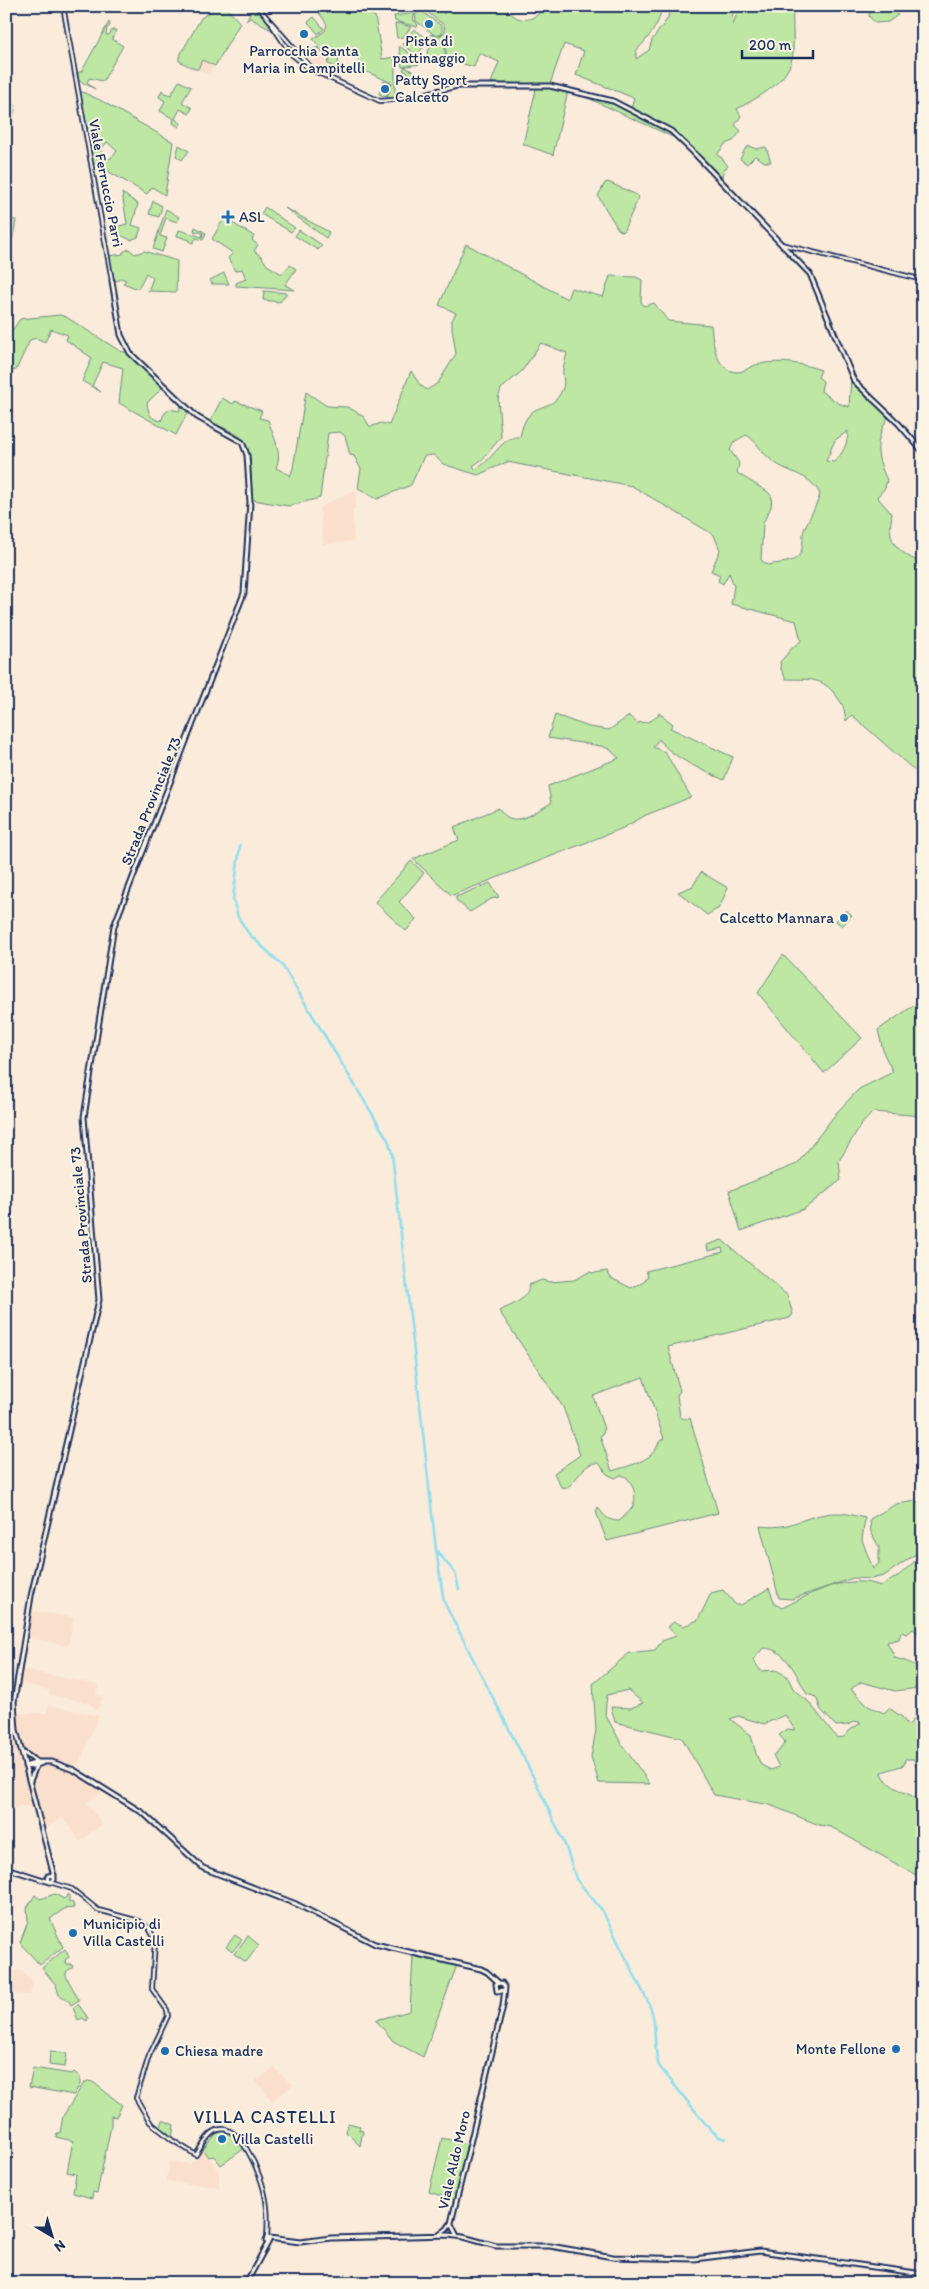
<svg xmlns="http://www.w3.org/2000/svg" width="929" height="2289" viewBox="0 0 929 2289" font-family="Itim,sans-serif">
<rect width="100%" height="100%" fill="#fbebda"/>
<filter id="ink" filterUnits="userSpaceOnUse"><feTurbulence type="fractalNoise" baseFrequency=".02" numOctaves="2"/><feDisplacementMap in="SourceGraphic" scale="10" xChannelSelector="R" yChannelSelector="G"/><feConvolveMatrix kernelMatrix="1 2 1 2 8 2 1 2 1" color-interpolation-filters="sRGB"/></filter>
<g filter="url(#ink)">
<path fill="#fadfcc" d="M361 6H386L382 12 374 16 366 13Z
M319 48 330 60 328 63 337 68 341 81 321 72 323 67 318 71 307 58Z
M202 60 214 66 210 72 206 73 198 69Z
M350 492H357L355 509H352L354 541 323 544 320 507Z
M30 1611 74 1617 68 1646 27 1637Z
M21 1669 98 1685 96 1695 103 1697 97 1710 89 1703 49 1695 50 1690 18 1683Z
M48 1705 99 1716 77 1768 107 1788 87 1803 102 1824 80 1841 62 1817 44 1830H38L32 1807 20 1806 6 1812V1744L14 1740 12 1713H47Z
M6 1969 23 1971 33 1983 30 1995 6 1993Z
M274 2068 293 2085 272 2101 256 2081Z
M203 2150 219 2171V2187L166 2181 170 2161 189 2164 197 2159Z"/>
<path fill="#bde7a3" stroke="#6c8b80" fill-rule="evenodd" d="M218 6H225L240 23 215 66 202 60 198 69H195L179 61V57L201 18Z
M326 6H361L366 13 375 16 382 59 395 57V98H387L392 83 367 72 361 74 363 66 351 52 345 57 339 58 337 68 327 63 330 60 319 48 312 54 308 50 320 47 313 39 325 31 327 24 319 13Z
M443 6H504C519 25 531 23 547 6H662C660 25 649 37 636 51V59L649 50 652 40 668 18 669 6H736L732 16 733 25 739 6H793C792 22 794 38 793 53 790 82 760 96 737 109L741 116 735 125 741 131 733 141 725 144 717 155 721 157 728 166 724 170 721 180C691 147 672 128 631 109L634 98 576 75 584 51 564 44 550 84 491 83 499 62 479 53 474 67 447 59 445 45V60L422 63 434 40 429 36 431 34 437 37 445 32 444 25 427 12 443 10 444 14Z
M868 6H894V12L898 15 888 22 875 23 869 16 870 10Z
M253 7 265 18 273 31 250 18 246 21Z
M421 11 442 26V34L436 36 416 21 415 15Z
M415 13 413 19 418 25 417 27 395 21 394 16Z
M314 17 324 29 318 34 308 22Z
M109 22 110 26 107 28 106 35H109L112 30H116L112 39 123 46 103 81 89 78 87 83 95 89 78 80V73L82 71Z
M398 23 411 27 403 37 397 38 395 24Z
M414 29 429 40 417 55 402 44Z
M399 46 418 59 420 64 402 67Z
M405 67 426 79 427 85 403 70Z
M179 81 191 87 182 102 192 108 189 114 180 109 175 119 181 123 179 127 173 123 174 119 160 111 165 101 159 97 162 90 164 93 171 95Z
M384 81 391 84 386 97 379 94Z
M537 85 590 94 655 122 675 135V138L588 98 568 91 553 155 523 144Z
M80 91 100 100 173 142 165 195 152 187 147 194 92 162ZM107 142 117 151 110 159 100 151Z
M6 101 16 105 6 146Z
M179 145 189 151 182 160 176 156Z
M749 146 756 149 766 147 771 162H765L755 156 747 164 740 159 745 149Z
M608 182 637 195 638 199 623 232 618 229 598 196 605 183Z
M122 193 138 204 132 225 141 228 138 237 131 240 116 233 119 226 127 224Z
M153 201 162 206 159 217 149 214Z
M265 207 295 228 291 232 261 214Z
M285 208 329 232 326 238Z
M166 209 179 217 177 222 166 218 160 236 167 238 162 252 153 249Z
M6 218 16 220 13 238 6 236Z
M224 218 254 236 252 240 258 245 254 251 261 256 267 265 282 274 290 265 296 269 285 285 295 290 236 286V283L246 279 242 269 235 271 228 258 233 253 212 239Z
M195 227 206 233 203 240 196 238 193 243 190 242V240L177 236 179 230 202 237 203 233 194 231Z
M299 230 322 245 318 250 295 236Z
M466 244 567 299 571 288 603 297 610 276 636 277 642 280 641 302 644 306 654 303 668 321 711 325C713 342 715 371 737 372 745 372 752 365 759 364 781 360 800 363 821 370L818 377 823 381 821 391 838 403 849 407 851 379 863 393 889 416C874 440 875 455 887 480L885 488 877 497 892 514C889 535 889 543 908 556 913 559 918 562 923 563V778L852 715 846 721C844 706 843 704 834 693 820 676 806 680 786 679L781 669 780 662 794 646 801 641 796 621 731 604 734 586 729 573 723 584 718 581 720 575 711 571 720 550 714 535 632 486 507 462 478 475 443 464 434 455 424 456 411 485 377 499 358 488 361 469 354 456 350 455 345 436 340 432 328 433 320 498 288 506 253 500C251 493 252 484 251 476 250 437 245 437 210 422L222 398 233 404 235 401 262 411 259 418 268 420C273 436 283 452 276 468L290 475V477L293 468 306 392 327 406 347 407 353 410 364 417 370 427 381 423 389 425 411 371 420 385 427 390 438 383 456 354 452 328V320L456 313 439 305ZM541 343 567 353C566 358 564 364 563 369 562 380 567 382 560 394 548 415 528 397 520 437 501 435 492 463 475 469L473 466 484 458 501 437 498 399 501 389 522 371ZM848 431C848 443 843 454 834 462L826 461 835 440ZM746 435C756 440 761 452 770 459 787 474 809 472 820 494 816 508 809 517 804 530 801 539 806 552 795 559 789 563 776 563 768 565L761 560 763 523 771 507 772 497 768 492 737 473 739 463 730 450 734 442Z
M129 249 135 254 144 251 177 261 176 292 148 291 153 278 146 273 138 289 123 283 126 280 121 278 117 281 114 279 109 256 123 254V252Z
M224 273 229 284H212L210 280Z
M264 291 287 293 280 302 263 300Z
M60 315 66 317 120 351 129 353 163 387 147 403C149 414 149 418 161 421L164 414 170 409 179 411 181 404 188 412 176 435 119 403 123 368 103 362 92 386 101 392 82 381 92 358 66 340 68 335 51 329 45 342 36 338 30 340 16 370 6 372V339L20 319Z
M659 713 673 724 670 728 733 757 724 780C705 771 671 758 659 739L653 747 665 752 691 797 646 815 623 828 453 895 450 894 413 859 459 840 454 827 499 808C512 831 534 813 551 803L548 786 619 758 609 749 601 746 548 738 555 715 589 727 609 730 629 716 637 723C648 722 653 722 659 713Z
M411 861 424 873 399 902 416 919 406 931 375 902Z
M701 872 728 888 719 908 707 915 678 892 693 886Z
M490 883 499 897 491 899 470 912 456 900V897Z
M846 910 852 915 842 926 836 921Z
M783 955 862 1038 824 1073 758 993Z
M923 999V1116L873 1112 860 1126 839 1161 841 1180 804 1209 741 1231 729 1191 797 1164 838 1111 859 1089 893 1072 884 1054 878 1030Z
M722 1240 787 1295 793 1314 790 1318 668 1347 680 1391 677 1395 680 1417 685 1419 690 1418 718 1513 607 1541 596 1512 598 1507C604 1516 608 1521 619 1521 623 1517 631 1511 633 1506 638 1496 632 1477 621 1475L615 1478 607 1474 599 1463C582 1462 579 1480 566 1488L561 1487 554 1473 580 1455 563 1407 499 1311C511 1305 528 1300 529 1285L542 1280 550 1282 574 1280 589 1272 595 1273 607 1271 611 1278 631 1288 644 1282 648 1276 646 1271 723 1252 722 1248 708 1251 707 1245ZM643 1377 664 1439 659 1442C653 1462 630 1465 612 1471L600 1436 603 1434 604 1429 593 1396Z
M917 1501 923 1510V1532L918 1535 920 1551 884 1576 871 1579 853 1578 792 1599 779 1598 760 1526C789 1530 800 1518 826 1514 840 1511 852 1515 865 1518L862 1540 873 1569 879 1563V1547L871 1532 870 1519 896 1504Z
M923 1554V1637L913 1629 907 1634 901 1632 899 1639 887 1642 895 1658C911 1663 929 1666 918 1688L895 1691 861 1682 851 1689 868 1706 884 1713 889 1708 902 1717 908 1726 917 1715 923 1713V1770L915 1765 914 1759H905L904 1765 882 1772C886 1789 911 1793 923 1802V1879L831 1827 819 1825 770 1805 714 1795 682 1738 615 1722 611 1707 631 1708 643 1703 628 1690 607 1695 605 1714 621 1743 650 1784 599 1783 591 1757 596 1730 593 1684 629 1653 655 1650 662 1641 676 1636 668 1627 674 1622 684 1626 698 1620 711 1593 723 1590 736 1605H741L769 1588 775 1604 782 1608C812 1593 847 1573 881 1586L898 1576ZM763 1648C787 1648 797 1677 807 1694L816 1697 821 1710 836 1726 848 1725 855 1721 861 1723 850 1730 844 1737 837 1738 808 1701 794 1690 787 1676 776 1670 761 1671 753 1660ZM785 1715 795 1730 787 1729 779 1735 785 1742 779 1751 773 1755 779 1767 771 1770 761 1765 756 1754 751 1735 730 1719 738 1716 764 1724Z
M55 1894 64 1899 69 1894V1902L73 1903 74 1908 64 1909 50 1919 63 1947 40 1965 20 1943 28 1921 27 1908 35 1895 40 1899Z
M235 1935 242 1940 232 1952 226 1947Z
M248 1936 259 1945 246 1962 234 1954Z
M65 1949 69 1957 65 1960 66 1964H71L73 1967 66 1972V1976L79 2000 71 2005 68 2000 59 1995 56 1985 42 1968Z
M413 1956 457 1965 423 2057 393 2041 376 2020 410 2011Z
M78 2004 88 2018 87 2021 82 2018 78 2020 73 2008Z
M50 2051 67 2053 65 2067 49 2065Z
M33 2068 72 2074 74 2072 80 2077V2084L74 2095 29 2087Z
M88 2081 93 2082 122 2105 116 2117 111 2116V2126L97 2193 93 2192 92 2198 73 2193 76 2174 67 2172 73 2141 56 2137 57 2133H60L63 2116 84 2083Z
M163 2120 174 2125 172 2138 160 2130Z
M348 2123 360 2126 359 2130 363 2131 360 2146 346 2132Z
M224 2131 238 2139 245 2148 221 2165 214 2156 208 2157 203 2150 216 2134Z
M442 2138 467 2144 454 2200 429 2192Z"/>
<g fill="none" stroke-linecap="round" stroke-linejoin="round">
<path stroke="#90deef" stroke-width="2.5" d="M240 845 233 899 238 917 249 934 282 965 388 1140 392 1153 436 1550 444 1602 533 1776 566 1847 576 1879 602 1910 649 2004C658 2023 652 2046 659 2066L709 2128 719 2137 726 2139
M436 1550 455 1573 459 1589"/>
<g stroke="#1b2f5e" stroke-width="6">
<path id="tertiary" d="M63 6 112 281
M257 6 314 71
M272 25 291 54 310 69 380 101 405 99
M781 244 923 280
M50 1882 72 1889 98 1910 139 1921 149 1928 155 1940 152 1989 167 2010 168 2016 149 2056 136 2098 150 2122 172 2140 196 2155C201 2147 207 2135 215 2131 240 2118 262 2178 265 2195 268 2208 268 2225 267 2238"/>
</g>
<g stroke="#1b2f5e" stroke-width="7">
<path id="secondary" d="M405 99 457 86H550L613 101 671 131 692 151 810 274 854 381 899 424 923 452
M24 1753 37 1762
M25 1766 38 1762H52L74 1770 143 1813 203 1868 296 1904 375 1944 481 1969 487 1972 499 1983
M25 1766 32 1767 42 1763
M30 1781 36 1766
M6 1868 50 1882 54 1880V1875L48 1876 49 1881
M54 1876 16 1730 14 1702 31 1596 99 1300 84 1117 114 926 244 593 250 502 247 455 242 442 197 417 130 353 121 335 112 281
M451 2224 457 2236
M439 2235 447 2229 451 2223 503 2006 505 1987 502 1983 496 1984 497 1991 504 1990
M267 2238H269V2241H266Z
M269 2238 300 2242 331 2238 448 2235 463 2237 496 2246H550L613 2257 694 2259 760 2251 923 2274
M246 2283 269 2241"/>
</g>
<use href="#tertiary" stroke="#fcf5e5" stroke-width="2.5"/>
<use href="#secondary" stroke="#fcf5e5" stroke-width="3"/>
</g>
</g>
<g fill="#1f6fb2" stroke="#fcf5e5" stroke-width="2">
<circle cx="429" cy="24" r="5"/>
<circle cx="304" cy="34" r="5"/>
<circle cx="385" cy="89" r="5"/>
<path d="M225.5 209.5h5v5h5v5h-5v5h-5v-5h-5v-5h5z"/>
<circle cx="844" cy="918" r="5"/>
<circle cx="73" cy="1933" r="5"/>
<circle cx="896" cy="2049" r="5"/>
<circle cx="165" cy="2051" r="5"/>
<circle cx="222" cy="2139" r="5"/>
</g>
<g text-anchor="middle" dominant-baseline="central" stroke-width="4" stroke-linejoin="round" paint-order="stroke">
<g font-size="15" fill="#1b2f5e" stroke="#fcf5e5" text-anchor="start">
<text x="429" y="41" text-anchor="middle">Pista di<tspan x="429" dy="17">pattinaggio</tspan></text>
<text x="304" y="51" text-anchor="middle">Parrocchia Santa<tspan x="304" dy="17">Maria in Campitelli</tspan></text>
<text x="395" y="80">Patty Sport<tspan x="395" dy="17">Calcetto</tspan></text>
<text x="239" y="217">ASL</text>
<text x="834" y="918" text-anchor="end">Calcetto Mannara</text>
<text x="83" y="1924">Municipio di<tspan x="83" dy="17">Villa Castelli</tspan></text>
<text x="886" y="2049" text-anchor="end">Monte Fellone</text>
<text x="175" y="2051">Chiesa madre</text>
<text x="232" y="2139">Villa Castelli</text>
</g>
<g font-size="15" fill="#1b2f5e" stroke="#fcf5e5">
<text transform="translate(106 183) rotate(79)">Viale Ferruccio Parri</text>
<text transform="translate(151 801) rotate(-68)">Strada Provinciale 73</text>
<text transform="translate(81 1215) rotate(-95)">Strada Provinciale 73</text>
<text transform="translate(454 2160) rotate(-77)">Viale Aldo Moro</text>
</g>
<g font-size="18" letter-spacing="1" fill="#1b2f5e" stroke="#fcf5e5">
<text x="265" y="2117">VILLA CASTELLI</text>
</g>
</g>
<rect width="929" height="2289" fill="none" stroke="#fcf5e5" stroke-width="25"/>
<rect x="12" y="12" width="904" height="2264" fill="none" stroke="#1b2f5e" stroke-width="2" filter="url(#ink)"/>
<g transform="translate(52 2236) rotate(142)" stroke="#fcf5e5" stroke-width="4" paint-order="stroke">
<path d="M0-4L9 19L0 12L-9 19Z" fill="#1b2f5e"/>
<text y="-8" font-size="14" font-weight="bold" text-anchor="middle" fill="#1b2f5e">N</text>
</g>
<path d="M742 50v8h71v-8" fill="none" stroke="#1b2f5e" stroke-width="2.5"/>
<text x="749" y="50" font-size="15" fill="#1b2f5e" stroke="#fcf5e5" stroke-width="4" paint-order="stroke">200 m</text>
</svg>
